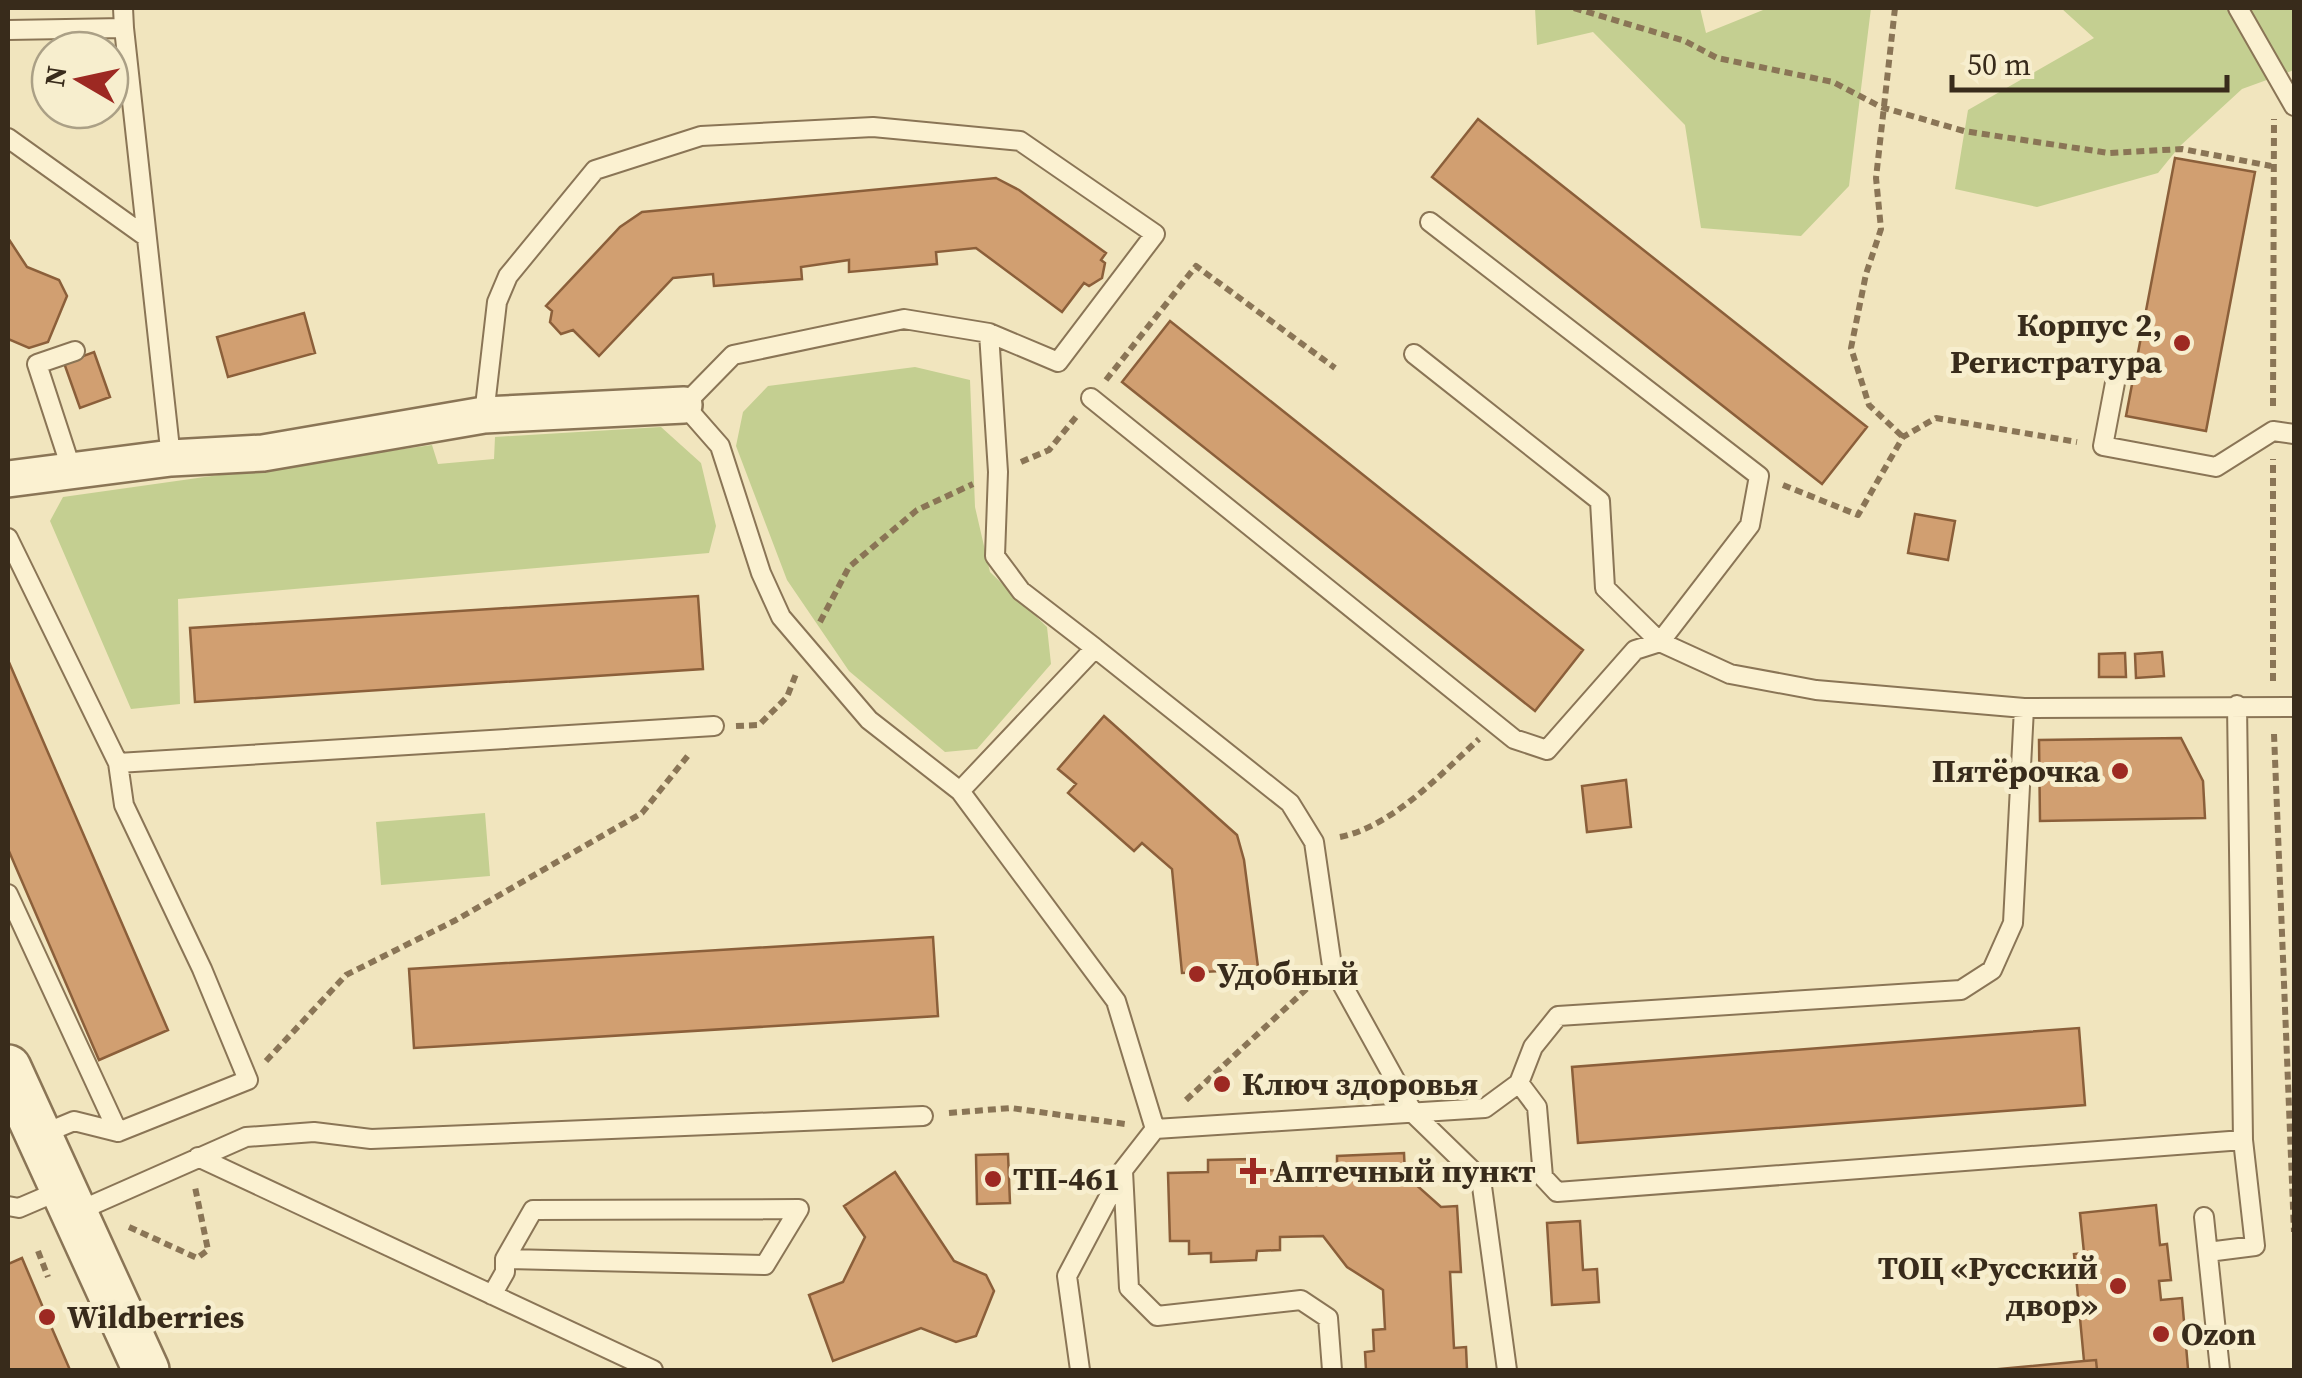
<svg xmlns="http://www.w3.org/2000/svg" width="2302" height="1378" viewBox="0 0 2302 1378" font-family="'Source Serif 4',serif">
<rect width="100%" height="100%" fill="#f1e5be"/>
<path fill="#c4cf91" d="M1535 8H1700L1706 33 1768 8H1871L1849 186 1801 236 1701 228 1685 125 1593 32 1537 45Z
M2061 8H2294V70L2242 89 2180 146 2158 173 2037 207 1955 189 1968 110 2094 38Z
M915 367 970 380 975 507 990 572 1047 627 1051 664 977 749 945 752 849 671 787 580 736 446 743 412 768 386Z
M661 427 701 463 716 526 709 553 178 599 180 704 131 709 50 521 63 497 432 445 438 464 494 459 495 437Z
M485 813 490 876 381 885 376 822Z"/>
<path fill="#d19f71" stroke="#8b5f3a" stroke-width="2.5" d="M1478 119 1867 427 1822 484 1432 177Z
M2175 158 2255 172 2206 431 2126 416Z
M996 178 1019 190 1106 253 1101 260 1105 263 1102 278 1089 286 1084 283 1062 312 976 248 936 252 937 264 849 272V260L801 267 802 279 714 286 713 274 673 278 599 356 573 330 561 334 550 322 552 311 546 306 620 227 642 212Z
M8 238 27 267 59 280 67 296 48 342 29 348 8 339Z
M304 313 315 353 228 377 217 337Z
M1170 321 1583 650 1535 711 1122 382Z
M94 352 110 397 80 408 64 363Z
M1915 514 1955 521 1948 560 1908 553Z
M698 596 703 669 195 702 190 628Z
M2162 652 2164 676 2136 678 2135 654Z
M2125 653 2126 677H2099V654Z
M8 660 168 1030 99 1060 8 849Z
M1104 716 1237 835 1244 860 1258 967 1250 968 1245 978 1229 981 1222 971 1182 973 1172 869 1142 843 1134 851 1068 793 1076 784 1058 769Z
M2181 738 2203 781 2205 818 2040 821 2039 740Z
M1626 780 1631 827 1587 832 1582 786Z
M933 937 938 1016 414 1048 409 969Z
M2079 1028 2085 1105 1578 1143 1572 1067Z
M1404 1153 1405 1175 1441 1207 1457 1206 1461 1272H1450L1454 1348 1466 1347 1467 1370H1366L1365 1352 1374 1351 1373 1330 1385 1329 1383 1290 1347 1267 1323 1236 1280 1237V1250L1257 1251 1256 1260 1233 1261 1211 1262V1253L1189 1254V1241H1170L1168 1173 1208 1172V1160L1252 1159 1253 1171 1337 1168V1156Z
M1008 1154 1010 1203 977 1204 976 1155Z
M895 1172 954 1261 986 1275 994 1291 976 1336 956 1342 921 1328 833 1361 809 1295 843 1282 865 1237 844 1206Z
M2156 1205 2160 1245 2167 1244 2171 1280 2159 1281 2161 1300 2182 1298 2188 1369 2097 1370 2096 1360 2084 1361 2074 1254 2084 1253 2080 1213Z
M1580 1221 1583 1270 1597 1269 1599 1302 1552 1305 1547 1223Z
M22 1258 47 1317 70 1370H8V1264Z
M2096 1360 2097 1370H1989L2084 1361Z"/>
<g fill="none" stroke-linecap="round" stroke-linejoin="round">
<g stroke="#8a7556" stroke-width="22">
<path id="service" d="M2238 8 2294 106
M124 28 171 458
M8 30 124 28 123 8
M8 138 145 236
M1414 354 1600 501 1605 588 1660 642 1750 525 1759 476 1430 222
M2118 367 2103 446 2216 467 2273 431 2294 434
M1091 398 1514 739 1547 750 1635 650 1660 642 1730 674 1816 690 2024 708 2294 707
M484 415 497 302 508 276 595 170 701 136 873 127 1020 141 1155 234 1058 362 989 333
M71 468 37 364 75 351
M8 538 118 763 124 805 202 969 248 1080 118 1132 74 1121 38 1136
M1095 648 1290 803 1314 842 1332 966 1414 1114 1481 1179 1507 1370
M118 763 714 726
M960 791 869 720 781 617 761 573 720 446 684 405 733 355 904 319 989 333 998 472 995 556 1021 591 1095 648 960 791 1116 1001 1155 1129
M8 894 118 1132
M1519 1083 1537 1107 1543 1177 1557 1192 2243 1140 2237 705
M198 1157 653 1370
M1123 1171 1129 1288 1157 1316 1301 1300 1328 1318 1332 1370
M8 1206 19 1208 61 1190
M74 1213 246 1137 314 1132 371 1139 923 1116
M2204 1217 2220 1370
M2208 1252 2255 1246 2243 1140
M492 1295 505 1272V1259L533 1210 799 1209 765 1265 505 1259
M1080 1370 1067 1276 1123 1170 1155 1129 1485 1108 1519 1083 1533 1047 1558 1016 1961 990 1992 970 2013 923 2024 708"/>
</g>
<g stroke="#8a7556" stroke-width="40">
<path id="minor" d="M8 479 171 458 263 453 484 415 684 405"/>
</g>
<g stroke="#8a7556" stroke-width="50">
<path id="tertiary" d="M8 1068 146 1370"/>
</g>
<path stroke="#8a7556" stroke-width="6" stroke-dasharray="8 5" stroke-linecap="butt" d="M1574 8 1685 41 1717 58 1833 82 1881 107 1964 131 2109 153 2182 149 2271 166
M1895 8 1876 178 1881 229 1866 274 1851 348 1869 405 1903 437
M1106 380 1196 266 1335 368
M2273 406 2274 119
M1021 462 1049 450 1076 417
M1783 485 1858 515 1903 437 1936 418 2077 442
M820 622 849 567 917 510 973 484
M2273 681V459
M736 726 759 725 787 697 796 674
M2274 734 2294 1232
M1340 837C1393 826 1440 775 1479 739
M266 1061 346 975 456 920 642 813 690 753
M1186 1100 1313 983
M949 1113 1011 1108 1125 1124
M129 1227 197 1258 208 1250 195 1187
M38 1251 48 1277"/>
<use href="#service" stroke="#fbf1d1" stroke-width="18"/>
<use href="#minor" stroke="#fbf1d1" stroke-width="35"/>
<use href="#tertiary" stroke="#fbf1d1" stroke-width="45"/>
</g>
<g fill="#9d2922" stroke="#f7eece" stroke-width="4">
<circle cx="2182" cy="343" r="10"/>
<circle cx="2120" cy="771" r="10"/>
<circle cx="1197" cy="974" r="10"/>
<circle cx="1222" cy="1084" r="10"/>
<path d="M1248 1156h10v10h10v10h-10v10h-10v-10h-10v-10h10z"/>
<circle cx="993" cy="1179" r="10"/>
<circle cx="2118" cy="1286" r="10"/>
<circle cx="47" cy="1317" r="10"/>
<circle cx="2161" cy="1334" r="10"/>
</g>
<g text-anchor="middle" dominant-baseline="central" stroke-width="10" stroke-linejoin="round" paint-order="stroke">
<g font-size="32" font-weight="bold" fill="#382b1b" stroke="#f7eece" text-anchor="start">
<text x="2162" y="325" text-anchor="end">Корпус 2,<tspan x="2162" dy="37">Регистратура</tspan></text>
<text x="2100" y="771" text-anchor="end">Пятёрочка</text>
<text x="1217" y="974">Удобный</text>
<text x="1242" y="1084">Ключ здоровья</text>
<text x="1273" y="1171">Аптечный пункт</text>
<text x="1013" y="1179">ТП-461</text>
<text x="2098" y="1268" text-anchor="end">ТОЦ «Русский<tspan x="2098" dy="37">двор»</tspan></text>
<text x="67" y="1317">Wildberries</text>
<text x="2181" y="1334">Ozon</text>
</g>
</g>
<rect width="2302" height="1378" fill="none" stroke="#382b1b" stroke-width="20"/>
<g transform="translate(80 80) rotate(279)"><circle r="48" fill="#f7eece" stroke="#aba086" stroke-width="2.5"/>
<path d="M0-8L18 38L0 25L-18 38Z" fill="#9d2922"/>
<text y="-15" font-size="28" font-weight="bold" text-anchor="middle" fill="#382b1b">N</text>
</g>
<path d="M1952 75v15h275v-15" fill="none" stroke="#382b1b" stroke-width="5"/>
<text x="1967" y="75" font-size="30" fill="#382b1b" stroke="#f7eece" stroke-width="8" paint-order="stroke">50 m</text>
</svg>
